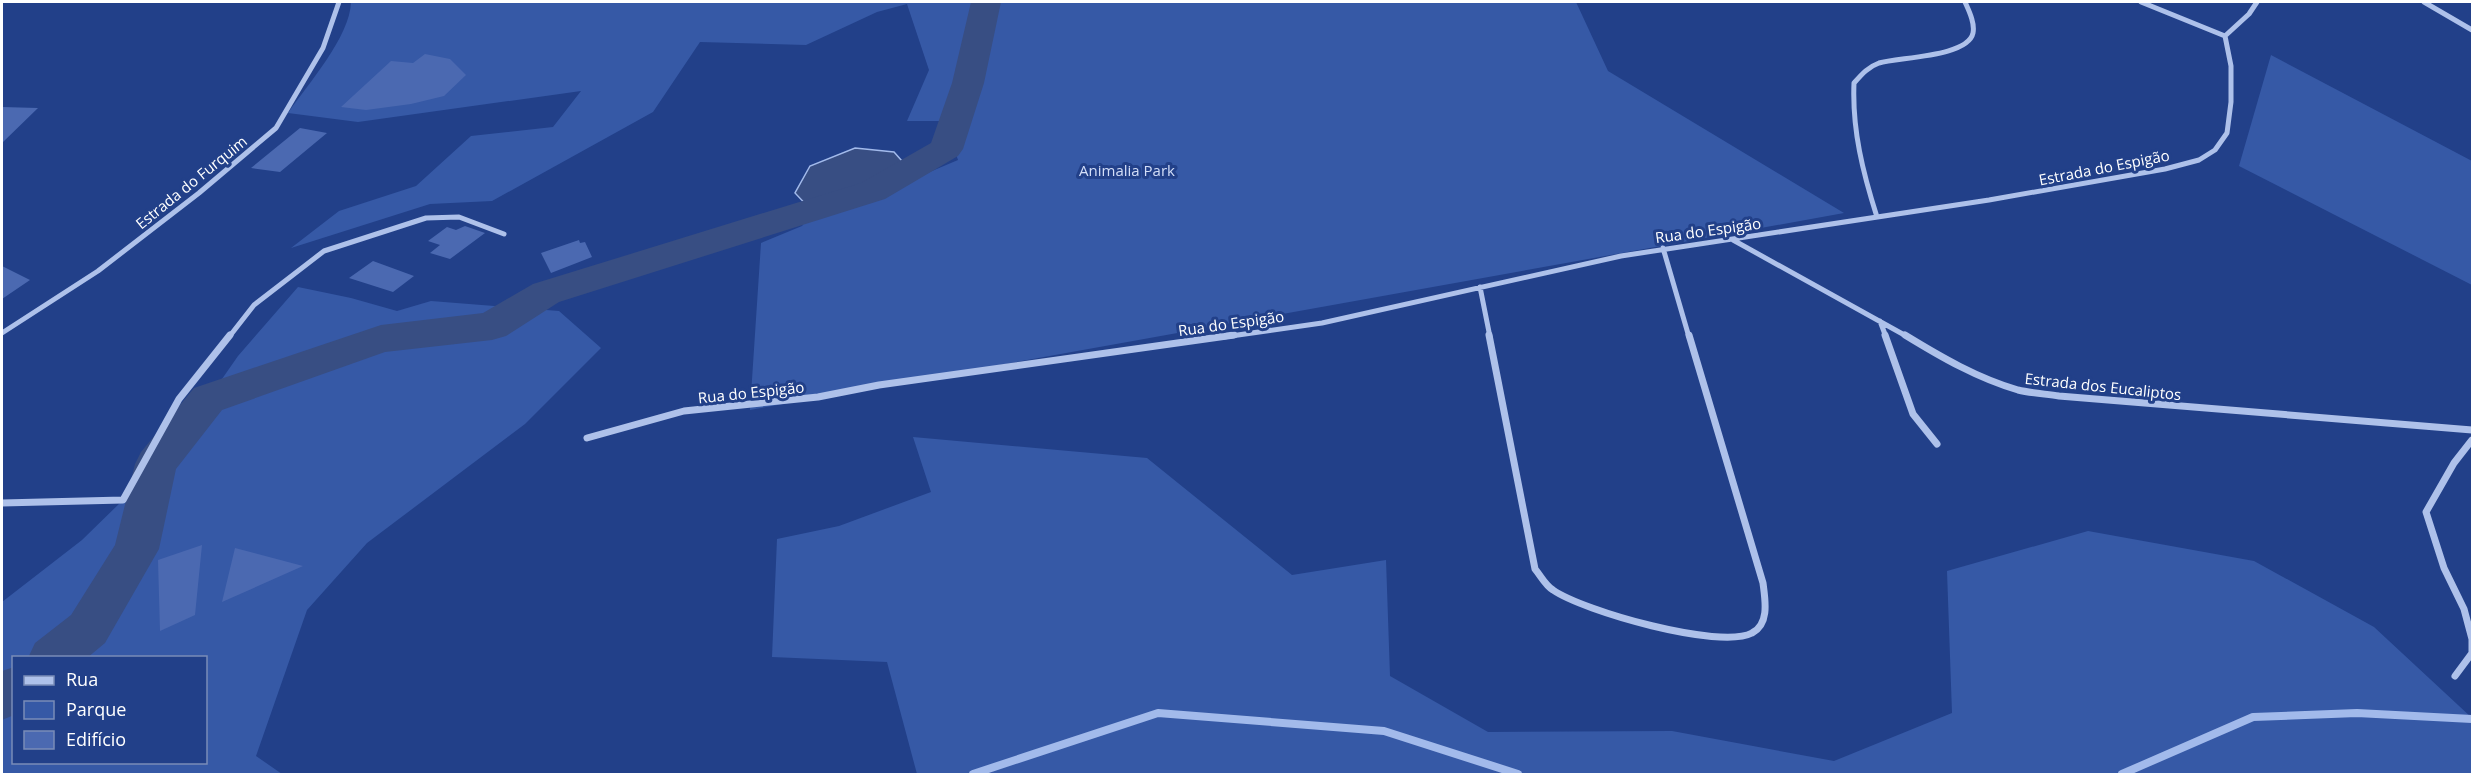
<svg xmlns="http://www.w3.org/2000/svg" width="2474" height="776" viewBox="0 0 2474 776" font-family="'Open Sans',sans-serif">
<rect width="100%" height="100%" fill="#224089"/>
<path fill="#3659a6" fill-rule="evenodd" d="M351 2H1576L1608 71 1844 213 750 410 761 243 802 226 812 213 854 204 958 160 945 121H907L929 70 907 4 877 12 806 45 700 42 653 112 492 201 430 204 291 248 339 211 416 186 471 136 553 127 581 91 358 122 288 113C308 84 350 37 351 2Z
M2271 55 2472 161V285L2239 166Z
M298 287 351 298 397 311 431 301 559 311 601 348 525 424 367 543 307 610 256 756 282 774H2V602L82 540 123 500 156 464 208 399 238 356ZM14 658H206V762H14Z
M913 437 1147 458 1292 575 1386 560 1390 676 1488 732 1672 731 1834 761 1952 713 1947 571 2088 531 2254 561 2374 627 2472 718V774H917L887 662 772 657 777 539 839 526 931 492Z"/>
<path fill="#384e83" stroke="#a2baeb" stroke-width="1.5" d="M855 148 894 152 910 170 873 191 812 211 795 193 810 166Z"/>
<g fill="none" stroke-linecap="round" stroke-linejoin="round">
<path stroke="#a2baeb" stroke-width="8" d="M973 774 1158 713 1384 731 1518 774
M2122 774 2253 717 2357 713 2472 719"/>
<path fill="#384e83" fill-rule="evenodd" d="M971 2H1001L984 83 963 149 958 156 885 199 559 302 506 336 492 340 385 352 222 410 176 469 159 549 105 643 87 658H28L35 643 71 615 115 545 135 464 141 452 194 388 381 325 483 313 533 284 861 183 931 143 952 83Z
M14 667V715L2 720V671Z"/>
</g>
<path fill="#4b69b1" d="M425 54 450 59 466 75 444 96 411 104 366 110 341 107 391 61 413 63Z
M2 107 38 108 2 143Z
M300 128 327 133 280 172 251 168Z
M465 226 485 233 450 259 430 253 440 245 428 241 447 227 456 230Z
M579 240 580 243 585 242 592 257 551 273 541 253Z
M373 261 414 276 393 292 349 278Z
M2 266 30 280 2 299Z
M202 545 195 615 160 631 158 560Z
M235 548 303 566 222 602Z"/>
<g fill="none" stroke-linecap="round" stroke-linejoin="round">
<path stroke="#aec1ea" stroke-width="5" d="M2141 2 2225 36
M2424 2 2472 30
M2225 36 2249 14 2257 2
M1877 217C1863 173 1852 130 1854 83 1862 74 1868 67 1879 63 1899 57 1968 57 1973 33 1975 23 1969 11 1965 2
M1733 240 1908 337
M1663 248 1689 337
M1480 287 1490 337
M1880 321 1886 337
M2 333 98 271 199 193 276 128 323 48 339 2
M229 337 254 305 324 251 426 218 459 217 504 234
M1224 337 1322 323 1621 256 1989 200 2165 169 2199 160 2215 150 2227 133 2231 102V66L2225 36"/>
<path stroke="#aec1ea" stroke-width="7" d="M1489 335 1535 569C1541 576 1545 585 1553 590 1583 611 1720 650 1752 633 1770 624 1765 599 1763 583L1689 335
M1885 335 1913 414 1937 444
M1905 335C1941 357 1977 378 2018 390 2031 393 2046 394 2059 396L2472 430
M587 438 684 411 818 397 879 385 1234 335
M2 503 123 500 179 399 230 335
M2455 676 2472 653V639L2464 609 2444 568 2426 512 2454 463 2472 440"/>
</g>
<g text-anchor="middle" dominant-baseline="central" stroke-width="6" stroke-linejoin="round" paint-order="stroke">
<g font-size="15" fill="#fff" stroke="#224089">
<text transform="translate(2104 167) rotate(-11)">Estrada do Espigão</text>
<text transform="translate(191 182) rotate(-39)">Estrada do Furquim</text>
<text transform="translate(1708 230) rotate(-8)">Rua do Espigão</text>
<text transform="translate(1231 323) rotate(-8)">Rua do Espigão</text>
<text transform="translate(2103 386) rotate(6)">Estrada dos Eucaliptos</text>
<text transform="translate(751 392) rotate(-6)">Rua do Espigão</text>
</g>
<g font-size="15" fill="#d3def8" stroke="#224089">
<text x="1127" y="170">Animalia Park</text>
</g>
</g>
<rect width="2474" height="776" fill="none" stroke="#ffffff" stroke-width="6"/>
<rect x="12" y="656" width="195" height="108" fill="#224089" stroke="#7a8cb8" stroke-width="1.5"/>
<rect x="24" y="676" width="30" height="9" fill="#aec1ea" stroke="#7a8cb8" stroke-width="1.5"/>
<text x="66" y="686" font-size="18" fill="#ffffff">Rua</text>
<rect x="24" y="701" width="30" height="18" fill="#3659a6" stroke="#7a8cb8" stroke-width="1.5"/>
<text x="66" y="716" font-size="18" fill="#ffffff">Parque</text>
<rect x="24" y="731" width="30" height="18" fill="#4b69b1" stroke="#7a8cb8" stroke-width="1.5"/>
<text x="66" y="746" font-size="18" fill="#ffffff">Edifício</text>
</svg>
